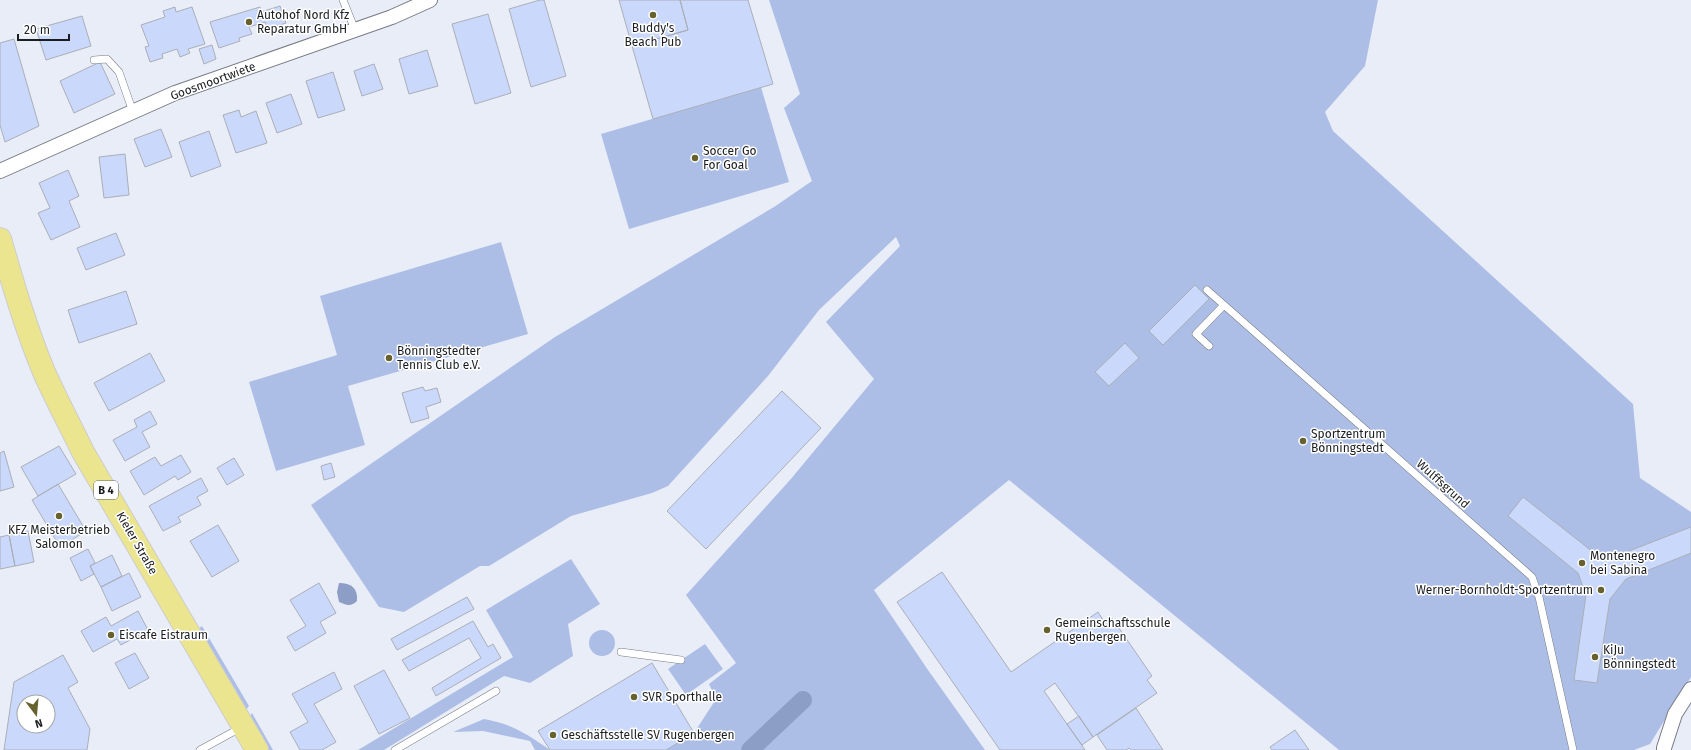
<svg xmlns="http://www.w3.org/2000/svg" width="1691" height="750" viewBox="0 0 1691 750" font-family="'Fira Sans',sans-serif">
<rect width="100%" height="100%" fill="#e9edf7"/>
<path fill="#adbee6" d="M769 0H1378L1365 66 1325 112 1333 131 1633 404 1640 478 1691 512V677L1650 744 1634 750H1339L1009 480 874 590 928 670 985 750H666L694 733 716 699 709 684 736 663 686 595 790 480 874 379 826 322 900 246 896 237 819 310 768 376 668 486 652 493 571 516 489 566H480L404 612 379 607 311 505 555 337 774 207 812 181 784 108 800 94Z
M761 87 789 182 629 229 601 134Z
M501 242 528 334 348 386 365 445 276 471 249 382 337 355 320 296Z
M571 559 600 604 568 624 573 656 530 683 504 676 384 750H358L513 657 486 610Z
M202 626 249 706 245 711 196 631Z
M589 643a13 13 0 1 1 26 0a13 13 0 1 1-26 0Z
M705 644 723 669 686 695 668 669Z
M252 713 273 750H263L247 721Z
M484 719C512 724 527 734 550 750H535L530 741 483 731 453 732Z"/>
<path fill="#8c9dc6" d="M339 583C351 583 358 588 357 601 351 607 346 605 339 602L337 592Z"/>
<g fill="none" stroke-linecap="round" stroke-linejoin="round">
<path stroke="#8c9dc6" stroke-width="18" d="M750 750 803 700"/>
</g>
<path fill="#cad9fb" stroke="#aaaeb8" fill-rule="evenodd" d="M540 0H544L566 76 531 87 509 9Z
M619 0H680L688 30 632 46Z
M680 0H748L773 84 653 119 632 46 688 30Z
M280 6 286 23 268 29 265 22 249 27 252 34 239 38 240 41 219 48 210 22 260 7 261 12Z
M175 7 176 12 192 7 205 44 188 49 190 53 180 57 177 49 162 54 163 58 150 62 145 47 149 46 141 25 165 17 163 11Z
M488 14 511 93 475 104 452 24Z
M82 16 91 46 46 60 36 29Z
M14 39 39 126 5 142 0 125V43Z
M212 45 216 59 204 64 199 49Z
M427 50 438 86 409 94 399 59Z
M100 62 115 94 74 113 60 81Z
M374 64 383 89 362 96 354 71Z
M333 72 345 110 318 118 306 81Z
M291 94 302 124 277 133 266 103Z
M239 110 241 117 256 111 267 143 236 153 223 115Z
M161 129 172 157 145 167 134 139Z
M209 131 221 166 191 177 179 142Z
M125 154 129 195 104 198 99 157Z
M68 170 79 196 69 201 80 227 51 240 38 213 50 208 39 183Z
M116 233 125 255 86 270 77 248Z
M1195 285 1209 299 1163 345 1149 331Z
M126 291 137 324 79 343 68 310Z
M1125 343 1139 358 1109 386 1095 372Z
M150 353 165 381 109 411 94 383Z
M423 387 425 391 437 388 441 402 426 407 429 418 411 423 402 393Z
M782 391 821 428 706 549 667 511Z
M150 411 157 424 142 432 150 447 125 461 113 440 137 427 134 420Z
M59 446 76 474 38 496 21 467Z
M4 451 14 487 0 491V453Z
M181 455 191 472 178 480 175 476 144 495 130 471 155 457 161 466Z
M234 458 244 475 227 485 217 468Z
M331 463 335 477 324 480 321 466Z
M201 478 208 491 197 497 201 505 178 517 181 522 163 531 149 506Z
M58 484 86 531 60 547 32 500Z
M1523 497 1593 552 1616 556 1691 527V553L1626 579 1610 599 1597 683 1574 680 1586 595 1578 573 1508 516Z
M218 525 239 561 212 577 190 541Z
M28 531 34 562 15 566 9 535Z
M9 535 15 566 0 569V537Z
M88 549 95 563 90 566 94 574 81 581 70 558Z
M112 555 122 576 101 587 90 566Z
M942 572 1011 672 1098 612 1105 623 1112 618 1152 676 1147 680 1157 693 1093 737 1055 683 1044 691 1085 750H1000L897 602Z
M129 573 141 597 112 611 101 587Z
M319 583 336 613 320 622 326 633 295 651 287 637 306 626 290 600Z
M467 597 474 609 397 650 391 639Z
M138 611 148 630 121 645 117 639 93 652 81 631 106 617 111 626Z
M473 621 488 647 493 644 501 658 436 696 432 688 481 658 469 638 409 671 402 660Z
M135 653 149 678 129 689 115 663Z
M63 655 78 682 68 688 90 729 87 750H4L14 682ZM24 702H48V726H24Z
M652 663 694 733 666 750H550L538 731Z
M384 670 410 718 379 734 354 686Z
M334 672 342 689 314 704 336 742 322 750H300L290 732 308 722 292 694Z
M1136 708 1163 750H1131L1129 748 1126 750H1107L1097 735Z
M1079 716 1093 737 1082 745 1067 724Z
M1295 730 1309 750H1272L1270 747Z"/>
<g fill="none" stroke-linecap="round" stroke-linejoin="round">
<g stroke="#777b84" stroke-width="8">
<path id="service" d="M343 0 355 30
M94 60 107 59 119 72 133 112
M1207 290 1532 577 1539 597 1573 750
M1209 346 1196 334 1224 305
M621 652 681 660
M200 750 242 727
M395 750 496 691"/>
</g>
<g stroke="#777b84" stroke-width="16">
<path id="minor" d="M0 171 175 93 392 17 430 0
M1664 750V748L1675 714 1691 689"/>
</g>
<g stroke="#cdcdce" stroke-width="24">
<path id="primary" d="M0 239C13 284 26 329 44 372 56 399 70 425 83 452L257 750"/>
</g>
<use href="#service" stroke="#fff" stroke-width="7"/>
<use href="#minor" stroke="#fff" stroke-width="14"/>
<use href="#primary" stroke="#ece58f" stroke-width="22"/>
</g>
<g fill="#66612e" stroke="#fff" stroke-width="1.5">
<circle cx="653" cy="15" r="4"/>
<circle cx="249" cy="22" r="4"/>
<circle cx="695" cy="158" r="4"/>
<circle cx="389" cy="358" r="4"/>
<circle cx="1303" cy="441" r="4"/>
<circle cx="59" cy="516" r="4"/>
<circle cx="1582" cy="563" r="4"/>
<circle cx="1601" cy="590" r="4"/>
<circle cx="1047" cy="630" r="4"/>
<circle cx="111" cy="635" r="4"/>
<circle cx="1595" cy="657" r="4"/>
<circle cx="634" cy="697" r="4"/>
<circle cx="553" cy="735" r="4"/>
</g>
<g text-anchor="middle" dominant-baseline="central" stroke-width="3" stroke-linejoin="round" paint-order="stroke">
<rect fill="#fff" stroke="#5f6163" stroke-width="1" x="94" y="481" width="24" height="18" rx="3"/>
<g font-size="11" font-weight="bold" fill="#1b1d20">
<text x="106" y="490">B 4</text>
</g>
<g font-size="12" fill="#1b1d20" stroke="#fff" text-anchor="start">
<text x="257" y="15">Autohof Nord Kfz<tspan x="257" dy="14">Reparatur GmbH</tspan></text>
<text x="653" y="28" text-anchor="middle">Buddy's<tspan x="653" dy="14">Beach Pub</tspan></text>
<text x="703" y="151">Soccer Go<tspan x="703" dy="14">For Goal</tspan></text>
<text x="397" y="351">Bönningstedter<tspan x="397" dy="14">Tennis Club e.V.</tspan></text>
<text x="1311" y="434">Sportzentrum<tspan x="1311" dy="14">Bönningstedt</tspan></text>
<text x="59" y="530" text-anchor="middle">KFZ Meisterbetrieb<tspan x="59" dy="14">Salomon</tspan></text>
<text x="1590" y="556">Montenegro<tspan x="1590" dy="14">bei Sabina</tspan></text>
<text x="1593" y="590" text-anchor="end">Werner-Bornholdt-Sportzentrum</text>
<text x="1055" y="623">Gemeinschaftsschule<tspan x="1055" dy="14">Rugenbergen</tspan></text>
<text x="119" y="635">Eiscafe Eistraum</text>
<text x="1603" y="650">KiJu<tspan x="1603" dy="14">Bönningstedt</tspan></text>
<text x="642" y="697">SVR Sporthalle</text>
<text x="561" y="735">Geschäftsstelle SV Rugenbergen</text>
</g>
<g font-size="12" fill="#1b1d20" stroke="#fff">
<text transform="translate(213 81) rotate(-20)">Goosmoortwiete</text>
<text transform="translate(1443 484) rotate(42)">Wulffsgrund</text>
<text transform="translate(137 543) rotate(60)">Kieler Straße</text>
</g>
</g>
<g transform="translate(36 714) rotate(164)"><circle r="19" fill="#ffffff" stroke="#a4a5a6"/>
<path d="M0-3L7 15L0 10L-7 15Z" fill="#66612e"/>
<text y="-6" font-size="11" font-weight="bold" text-anchor="middle" fill="#1b1d20">N</text>
</g>
<path d="M18 34v6h51v-6" fill="none" stroke="#1b1d20" stroke-width="2"/>
<text x="24" y="34" font-size="12" fill="#1b1d20" stroke="#ffffff" stroke-width="3" paint-order="stroke">20 m</text>
</svg>
